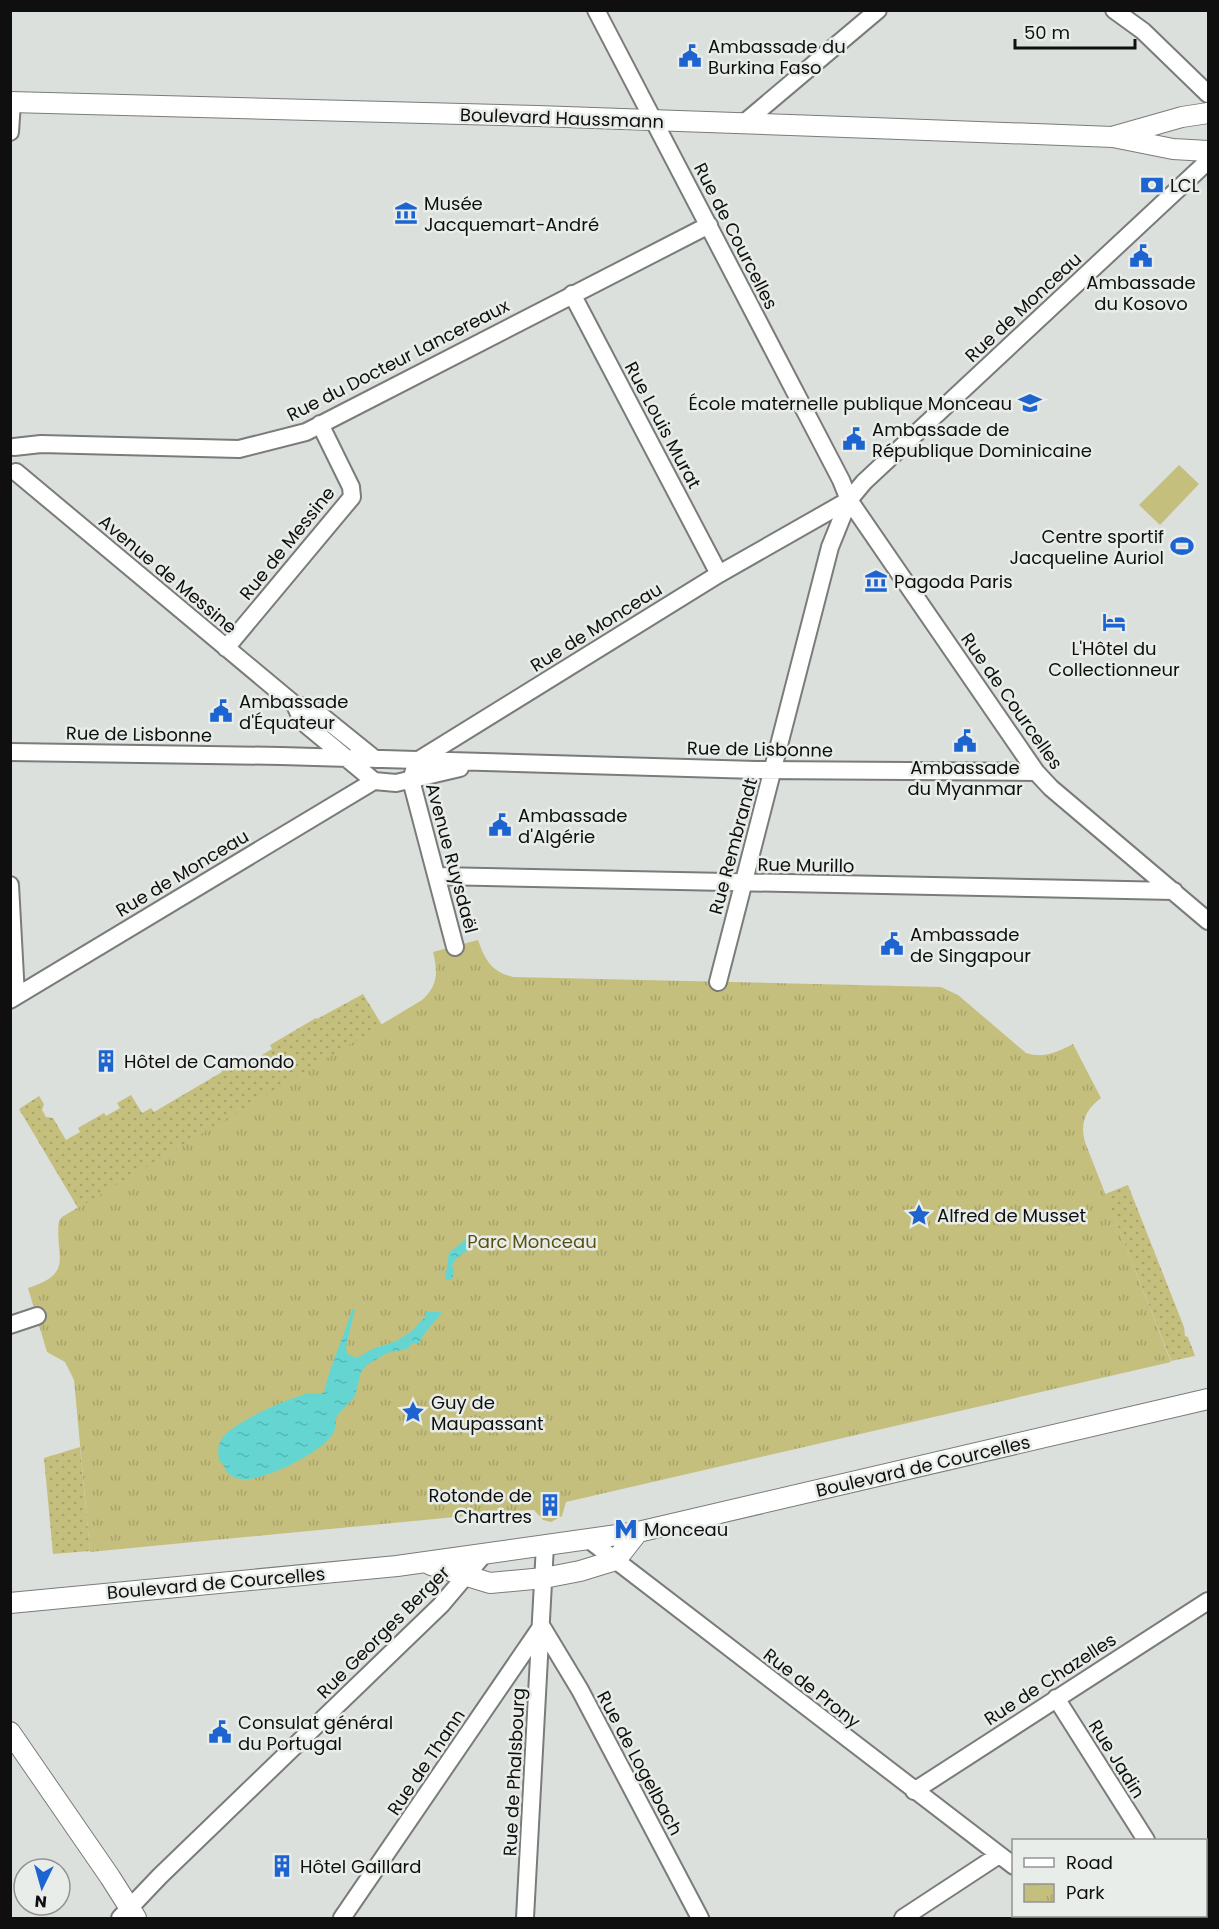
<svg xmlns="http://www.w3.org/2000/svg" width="1219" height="1929" viewBox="0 0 1219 1929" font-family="Poppins,sans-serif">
<defs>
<pattern id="park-tufts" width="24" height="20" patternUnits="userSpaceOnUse" patternTransform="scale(1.5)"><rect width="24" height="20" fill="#c5bf7d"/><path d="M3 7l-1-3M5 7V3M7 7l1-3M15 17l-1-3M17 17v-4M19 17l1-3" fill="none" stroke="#a8a36b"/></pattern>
<pattern id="garden-dots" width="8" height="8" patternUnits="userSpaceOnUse" patternTransform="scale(1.5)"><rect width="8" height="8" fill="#c5bf7d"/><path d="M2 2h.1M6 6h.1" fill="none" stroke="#a8a36b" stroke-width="1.8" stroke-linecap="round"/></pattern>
<pattern id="water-ripples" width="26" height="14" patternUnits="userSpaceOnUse" patternTransform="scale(1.5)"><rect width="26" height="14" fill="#65d5d2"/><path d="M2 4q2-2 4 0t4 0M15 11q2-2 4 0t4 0" fill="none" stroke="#56b6b3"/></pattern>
</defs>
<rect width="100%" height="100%" fill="#dce0dd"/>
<path fill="#c5bf7d" d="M1179 465 1199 484 1160 525 1139 505Z"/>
<path fill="url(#park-tufts)" d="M478 940C485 960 492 972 513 977L941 987 958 995 1026 1053C1044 1059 1057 1052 1073 1044L1101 1098C1085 1110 1080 1123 1085 1142L1171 1362 566 1502 562 1516 551 1522 543 1520 534 1510H529L90 1552 74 1380 65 1362 47 1352 28 1288C76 1273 54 1255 59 1221L62 1217 422 1000C438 986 438 972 433 952Z"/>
<path fill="url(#garden-dots)" d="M363 994 382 1025 78 1208 19 1109 39 1096 44 1104 42 1110 46 1117 53 1118 66 1140 80 1132 78 1128 104 1113 106 1116 120 1108 117 1103 131 1095 142 1113 151 1108 154 1112 222 1072 219 1067 234 1058 240 1068 272 1049 270 1045 316 1018 317 1019Z
M1128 1185 1184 1327 1185 1336 1188 1337 1195 1356 1171 1361 1105 1194Z
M80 1447 90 1551 53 1554 44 1458Z"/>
<path fill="url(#water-ripples)" d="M467 1238 476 1243C469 1252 457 1254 452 1265L454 1271 452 1280 445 1279 449 1253Z
M352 1309H355L346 1347 347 1354 357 1358 372 1349 396 1341 412 1331 425 1317 426 1312H442C435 1323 424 1331 419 1343H413L407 1349 387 1353 367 1365 361 1372 355 1396 336 1417C336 1423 336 1429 332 1435 319 1454 262 1482 241 1479 234 1478 229 1475 225 1470L226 1469 221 1461 220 1463C218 1455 217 1447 221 1440 231 1423 283 1401 302 1395 310 1392 318 1396 324 1392 330 1365 344 1337 352 1309Z"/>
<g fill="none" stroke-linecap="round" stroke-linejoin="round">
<g stroke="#797c79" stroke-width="20">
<path id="minor" d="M596 10 841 480 849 500 1036 772 1051 788 1208 921
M1114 10 1143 31 1208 94
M744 123 878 10
M10 132 12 102
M572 294 719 574
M14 447 41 444 239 449 306 432 709 225
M16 472 295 705 303 722 374 781 396 783 460 768
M226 648 352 497 351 487 320 424
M295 705 313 709 375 759
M10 752 281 756 756 770 1036 772
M411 780 417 761 719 574 849 500 864 482 1208 161
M411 780 455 947
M437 876 1174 891
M10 885 16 996
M718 982 830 547 849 500
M10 1000 374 781
M10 1325 37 1316
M588 1539 1014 1866
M542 1627 580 1690 700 1918
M1056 1698 1146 1840
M914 1791 1208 1601
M1206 1900 1208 1898
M1080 1916 1084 1918
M120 1918 160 1876 441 1605 485 1553
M342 1918 541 1627
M525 1918 545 1545
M903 1918 999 1855
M1175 1918 1180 1916"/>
</g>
<g stroke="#797c79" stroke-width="22">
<path id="major" d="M10 102 537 116 873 128 1113 137 1173 149 1208 151
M1115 136 1182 117 1208 113
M431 1565 490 1583 544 1578 580 1571 616 1560 638 1532
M10 1603 397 1566 638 1532 1208 1399
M10 1732 110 1877 136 1918"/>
</g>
<use href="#minor" stroke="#fff" stroke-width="16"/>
<use href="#major" stroke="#fff" stroke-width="20"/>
</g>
<defs>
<g id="civic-bare" transform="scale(1.8)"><path d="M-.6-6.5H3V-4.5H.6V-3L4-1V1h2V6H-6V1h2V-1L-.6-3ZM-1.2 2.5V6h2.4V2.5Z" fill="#1e64d0" stroke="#e9edea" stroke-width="2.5" paint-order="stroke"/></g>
<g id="bank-bare" transform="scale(1.8)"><path d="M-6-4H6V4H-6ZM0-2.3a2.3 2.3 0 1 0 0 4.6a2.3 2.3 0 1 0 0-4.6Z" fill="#1e64d0" stroke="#e9edea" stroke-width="2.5" paint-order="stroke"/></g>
<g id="museum-bare" transform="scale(1.8)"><path d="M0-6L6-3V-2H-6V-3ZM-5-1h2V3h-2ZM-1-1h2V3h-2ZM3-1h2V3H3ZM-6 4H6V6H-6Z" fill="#1e64d0" stroke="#e9edea" stroke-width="2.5" paint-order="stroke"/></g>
<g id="school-bare" transform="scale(1.8)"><path d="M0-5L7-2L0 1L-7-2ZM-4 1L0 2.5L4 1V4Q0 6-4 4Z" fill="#1e64d0" stroke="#e9edea" stroke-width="2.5" paint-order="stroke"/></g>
<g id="stadium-bare" transform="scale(1.8)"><path d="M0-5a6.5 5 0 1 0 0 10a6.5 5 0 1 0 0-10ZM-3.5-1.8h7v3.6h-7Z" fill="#1e64d0" stroke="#e9edea" stroke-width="2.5" paint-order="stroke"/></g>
<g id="hotel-bare" transform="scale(1.8)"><path d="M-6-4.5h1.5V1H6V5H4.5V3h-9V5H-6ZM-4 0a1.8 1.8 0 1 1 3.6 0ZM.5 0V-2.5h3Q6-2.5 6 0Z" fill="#1e64d0" stroke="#e9edea" stroke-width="2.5" paint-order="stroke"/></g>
<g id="building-bare" transform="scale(1.8)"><path d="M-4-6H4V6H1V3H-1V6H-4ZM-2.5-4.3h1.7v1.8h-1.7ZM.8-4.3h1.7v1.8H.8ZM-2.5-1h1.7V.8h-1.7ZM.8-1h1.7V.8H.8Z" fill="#1e64d0" stroke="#e9edea" stroke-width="2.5" paint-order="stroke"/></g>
<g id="sight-bare" transform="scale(1.8)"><path d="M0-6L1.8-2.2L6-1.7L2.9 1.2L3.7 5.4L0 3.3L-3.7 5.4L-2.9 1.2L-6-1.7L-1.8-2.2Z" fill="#1e64d0" stroke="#e9edea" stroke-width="2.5" paint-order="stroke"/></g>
<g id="metro-bare" transform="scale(1.8)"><path d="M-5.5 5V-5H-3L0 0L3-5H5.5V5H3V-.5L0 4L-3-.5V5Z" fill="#1e64d0" stroke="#e9edea" stroke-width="2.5" paint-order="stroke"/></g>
</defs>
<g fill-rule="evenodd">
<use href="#civic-bare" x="690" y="56"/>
<use href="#bank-bare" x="1152" y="185"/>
<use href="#museum-bare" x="406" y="213"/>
<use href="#civic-bare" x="1141" y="256"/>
<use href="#school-bare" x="1030" y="403"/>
<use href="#civic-bare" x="854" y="439"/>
<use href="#stadium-bare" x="1182" y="546"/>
<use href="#museum-bare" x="876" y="581"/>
<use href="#hotel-bare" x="1114" y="622"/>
<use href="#civic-bare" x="221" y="711"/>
<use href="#civic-bare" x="965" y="741"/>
<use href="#civic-bare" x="500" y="825"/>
<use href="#civic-bare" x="892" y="944"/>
<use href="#building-bare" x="106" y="1061"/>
<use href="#sight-bare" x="919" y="1215"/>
<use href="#sight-bare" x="413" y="1412"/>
<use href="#building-bare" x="550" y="1505"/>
<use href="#metro-bare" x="626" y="1529"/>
<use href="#civic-bare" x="220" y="1732"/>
<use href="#building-bare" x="282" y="1866"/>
</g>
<g text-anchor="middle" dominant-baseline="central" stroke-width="5" stroke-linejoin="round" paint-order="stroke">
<g font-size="18" fill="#0e0f0e" stroke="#e9edea" text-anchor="start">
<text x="708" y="46">Ambassade du<tspan x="708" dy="21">Burkina Faso</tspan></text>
<text x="1170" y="185">LCL</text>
<text x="424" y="203">Musée<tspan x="424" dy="21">Jacquemart-André</tspan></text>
<text x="1141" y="282" text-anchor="middle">Ambassade<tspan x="1141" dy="21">du Kosovo</tspan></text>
<text x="1012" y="403" text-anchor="end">École maternelle publique Monceau</text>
<text x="872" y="429">Ambassade de<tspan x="872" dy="21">République Dominicaine</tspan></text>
<text x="1164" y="536" text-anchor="end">Centre sportif<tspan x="1164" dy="21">Jacqueline Auriol</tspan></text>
<text x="894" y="581">Pagoda Paris</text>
<text x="1114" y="648" text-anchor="middle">L'Hôtel du<tspan x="1114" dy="21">Collectionneur</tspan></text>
<text x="239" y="701">Ambassade<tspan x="239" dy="21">d'Équateur</tspan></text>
<text x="965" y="767" text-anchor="middle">Ambassade<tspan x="965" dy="21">du Myanmar</tspan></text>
<text x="518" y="815">Ambassade<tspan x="518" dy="21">d'Algérie</tspan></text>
<text x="910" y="934">Ambassade<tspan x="910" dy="21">de Singapour</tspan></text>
<text x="124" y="1061">Hôtel de Camondo</text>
<text x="937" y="1215">Alfred de Musset</text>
<text x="431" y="1402">Guy de<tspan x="431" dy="21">Maupassant</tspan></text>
<text x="532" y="1495" text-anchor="end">Rotonde de<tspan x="532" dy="21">Chartres</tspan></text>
<text x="644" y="1529">Monceau</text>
<text x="238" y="1722">Consulat général<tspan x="238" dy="21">du Portugal</tspan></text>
<text x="300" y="1866">Hôtel Gaillard</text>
</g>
<g font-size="18" fill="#0e0f0e" stroke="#e9edea">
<text transform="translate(562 118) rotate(2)">Boulevard Haussmann</text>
<text transform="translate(736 236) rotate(63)">Rue de Courcelles</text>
<text transform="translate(1023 307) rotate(-43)">Rue de Monceau</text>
<text transform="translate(398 360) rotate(-27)">Rue du Docteur Lancereaux</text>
<text transform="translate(663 425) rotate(62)">Rue Louis Murat</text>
<text transform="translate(287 543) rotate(-51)">Rue de Messine</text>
<text transform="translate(168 574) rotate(40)">Avenue de Messine</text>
<text transform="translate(596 627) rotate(-32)">Rue de Monceau</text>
<text transform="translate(1012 701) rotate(55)">Rue de Courcelles</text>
<text transform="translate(139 734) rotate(1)">Rue de Lisbonne</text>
<text transform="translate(760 749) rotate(1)">Rue de Lisbonne</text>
<text transform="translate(733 846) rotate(-75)">Rue Rembrandt</text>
<text transform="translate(452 858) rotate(75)">Avenue Ruysdaël</text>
<text transform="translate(806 865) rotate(1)">Rue Murillo</text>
<text transform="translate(182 873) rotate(-31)">Rue de Monceau</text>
<text transform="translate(923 1466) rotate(-13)">Boulevard de Courcelles</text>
<text transform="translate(216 1583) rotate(-5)">Boulevard de Courcelles</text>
<text transform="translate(383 1632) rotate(-45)">Rue Georges Berger</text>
<text transform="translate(1050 1679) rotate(-33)">Rue de Chazelles</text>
<text transform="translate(812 1688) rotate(38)">Rue de Prony</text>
<text transform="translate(1117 1759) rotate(58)">Rue Jadin</text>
<text transform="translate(426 1762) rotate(-56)">Rue de Thann</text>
<text transform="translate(640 1763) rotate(62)">Rue de Logelbach</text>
<text transform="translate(514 1772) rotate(-87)">Rue de Phalsbourg</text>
</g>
<g font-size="18" fill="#585114" stroke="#e9edea">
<text x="532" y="1241">Parc Monceau</text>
</g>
</g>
<rect width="1219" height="1929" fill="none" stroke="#0e0f0e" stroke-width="24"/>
<rect x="1012" y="1839" width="195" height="78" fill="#e9edea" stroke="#919492" stroke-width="1.5"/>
<rect x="1024" y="1858" width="30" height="9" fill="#ffffff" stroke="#919492" stroke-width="1.5"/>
<text x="1066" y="1869" font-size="18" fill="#0e0f0e">Road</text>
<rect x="1024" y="1884" width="30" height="18" fill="url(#park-tufts)" stroke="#919492" stroke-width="1.5"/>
<text x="1066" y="1899" font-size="18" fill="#0e0f0e">Park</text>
<g transform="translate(42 1887) rotate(185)"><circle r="28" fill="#e9edea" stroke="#919492" stroke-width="1.5"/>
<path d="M0-4.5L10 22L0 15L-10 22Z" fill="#1e64d0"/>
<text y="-9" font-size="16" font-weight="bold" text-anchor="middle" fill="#0e0f0e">N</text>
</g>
<path d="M1015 39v9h120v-9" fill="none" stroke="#0e0f0e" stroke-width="3"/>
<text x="1024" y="39" font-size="18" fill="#0e0f0e" stroke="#e9edea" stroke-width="4.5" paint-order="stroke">50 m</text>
</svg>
